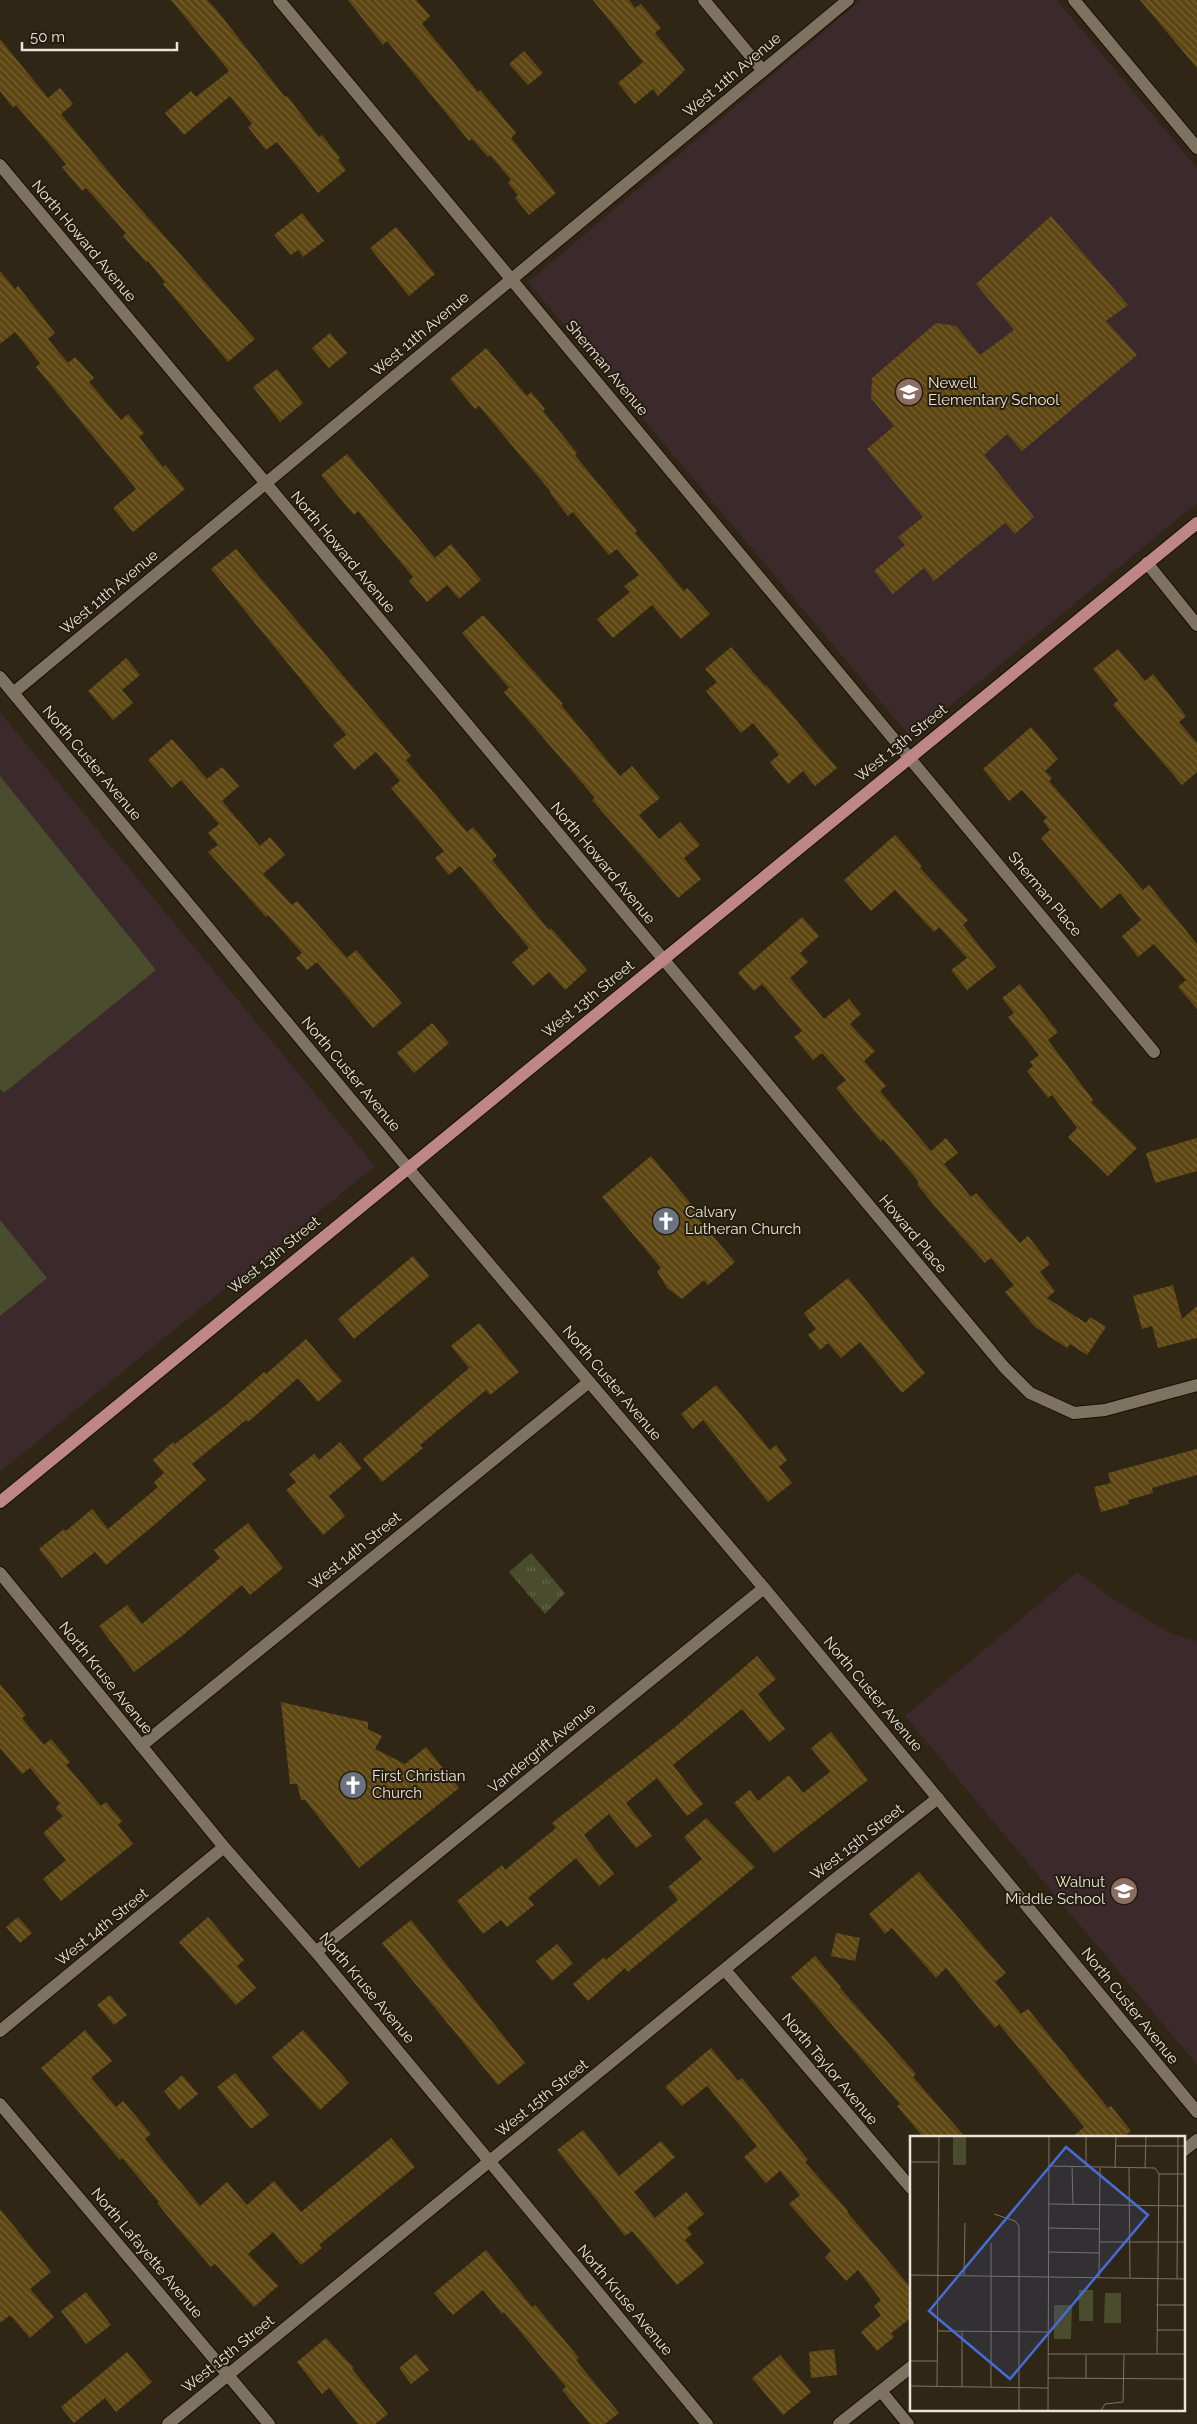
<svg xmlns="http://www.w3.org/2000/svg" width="1197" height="2424" viewBox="0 0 1197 2424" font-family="Raleway,sans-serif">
<defs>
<pattern id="grass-tufts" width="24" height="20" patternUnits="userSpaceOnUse" patternTransform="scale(1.25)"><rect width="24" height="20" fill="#4a4c2e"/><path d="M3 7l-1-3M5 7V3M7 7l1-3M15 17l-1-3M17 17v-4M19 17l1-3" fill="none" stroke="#64664c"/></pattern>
<pattern id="building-back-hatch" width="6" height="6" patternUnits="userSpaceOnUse" patternTransform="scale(1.25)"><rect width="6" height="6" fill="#5d4612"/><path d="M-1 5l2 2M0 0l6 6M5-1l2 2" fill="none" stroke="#746134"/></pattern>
</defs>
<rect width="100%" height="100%" fill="#2f2616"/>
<path fill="#3c292b" d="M861 0H1057L1197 168V503L911 738 528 282Z
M0 712 375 1166 0 1472Z
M1077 1572 1112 1598 1172 1634 1197 1641V2065L905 1716Z"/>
<path fill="url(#grass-tufts)" d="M531 1553 565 1593 545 1614 509 1572Z"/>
<path fill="#4a4c2e" d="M0 776 156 970 4 1093 0 1089Z
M0 1220 47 1278 0 1316Z"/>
<path fill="url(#building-back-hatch)" d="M171 0H207L215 8 285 97 287 96 319 137 322 135 340 158 338 160 346 170 318 193 277 142 266 150 248 127 252 124 230 96 184 135 165 113 191 91 196 97 229 71Z
M348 0H416L430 16 422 24 478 92 480 90 516 133 511 138 556 193 529 215 515 198 518 195 508 183 511 180 490 155 488 157 472 139 469 141 387 41 383 45Z
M593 0H629L635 8 641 4 661 28 655 33 685 70 658 96 653 89 635 104 618 83 643 62Z
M1140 0H1197V68Z
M0 39 48 98 60 88 73 104 61 114 122 188 255 339 228 362 163 284 165 282 148 261 146 262 123 236 126 233 86 188 82 191 62 167 66 164 16 105 13 108 0 91Z
M524 51 543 73 528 85 509 64Z
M302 213 324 241 303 257 298 250 291 255 274 235Z
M1051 216 1128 305 1106 321 1137 355 1022 451 1007 434 984 455 1034 517 1015 534 1005 523 934 581 924 568 893 594 874 571 905 545 898 537 923 517 867 449 894 426 871 398 872 378 936 323 956 326 980 355 1014 330 976 284Z
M396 227 435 274 409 296 370 248Z
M0 271 15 289 18 286 55 333 48 339 68 363 75 357 94 378 89 382 121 420 128 414 144 433 139 437 163 467 165 465 185 489 133 532 113 508 136 489 36 367 40 363 15 332 0 344Z
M330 333 347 353 329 368 312 348Z
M486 348 527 396 531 392 545 409 543 411 577 453 575 455 637 531 635 533 684 591 687 588 710 614 681 639 652 605 613 638 597 619 630 592 624 586 639 575 617 549 609 555 573 512 568 516 550 493 551 492 479 406 475 409 450 379Z
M277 369 303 403 280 422 253 387Z
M347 454 435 558 451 544 481 580 459 599 447 585 427 602 409 581 413 577 358 511 354 515 321 475Z
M236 549 411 756 406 760 467 832 473 827 497 856 492 860 549 930 551 928 587 970 565 990 549 972 533 986 512 962 529 948 460 866 449 875 435 858 444 851 391 788 400 781 376 752 354 770 333 745 346 735 211 569Z
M483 615 563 704 561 705 620 776 632 766 660 798 639 815 659 839 680 822 700 845 684 858 701 879 678 898 592 800 595 798 504 692 509 688 462 633Z
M731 647 765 686 766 685 837 768 815 786 803 771 788 784 770 762 779 755 753 723 741 733 706 691 717 682 705 669Z
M1118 649 1145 681 1153 674 1186 716 1179 722 1197 743V772L1182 785 1113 705 1118 700 1093 669Z
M126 658 140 675 122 690 133 703 113 720 88 691Z
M1031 727 1058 759 1045 771 1052 778 1049 781 1143 890 1149 885 1197 944V1009L1178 987 1186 980 1154 944 1138 957 1122 936 1141 920 1120 893 1101 909 1041 838 1050 830 1043 821 1047 818 1022 790 1009 801 983 769Z
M172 739 207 779 222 767 239 786 222 801 260 846 270 837 285 855 263 874 292 905 297 901 347 958 356 950 402 1003 373 1028 317 962 307 970 296 958 302 953 268 915 266 917 208 852 218 845 208 833 219 824 181 780 172 788 148 760Z
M895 835 922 866 920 868 968 920 963 925 996 967 967 990 951 970 967 958 939 927 934 932 895 890 871 911 844 880Z
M802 917 819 936 800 953 808 962 790 978 824 1019 849 999 861 1014 850 1024 875 1051 864 1061 886 1086 880 1091 931 1151 946 1138 958 1153 944 1164 971 1197 976 1193 1020 1243 1028 1236 1050 1264 1040 1272 1055 1291 1047 1298 1086 1323 1090 1317 1106 1327 1087 1355 1070 1344 1067 1348 1035 1327 1005 1292 1014 1285 991 1258 985 1263 937 1209 917 1184 919 1182 883 1139 881 1142 836 1088 846 1080 822 1053 813 1060 794 1037 802 1031 762 984 754 991 738 973Z
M1020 984 1058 1032 1048 1040 1093 1100 1091 1102 1137 1148 1108 1176 1068 1137 1077 1128 1052 1095 1048 1098 1027 1071 1033 1066 1030 1062 1039 1055 1008 1017 1014 1013 1002 998Z
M432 1023 449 1043 414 1073 397 1053Z
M1197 1138V1171L1155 1183 1146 1153Z
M651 1156 702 1217 699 1220 735 1262 708 1285 704 1280 682 1299 667 1288 657 1271 661 1268 602 1197Z
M413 1256 429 1276 354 1339 338 1319Z
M848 1278 925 1373 902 1393 860 1342 841 1358 828 1343 820 1350 808 1335 816 1329 804 1313Z
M1173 1285 1182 1319 1197 1306V1338L1158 1348 1152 1326 1142 1329 1133 1296Z
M479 1323 519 1372 490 1395 486 1390 420 1445 423 1448 382 1482 363 1459 469 1368 451 1346Z
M306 1339 342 1381 318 1402 298 1378 248 1422 246 1420 192 1464 206 1480 153 1526 106 1565 95 1552 62 1578 39 1549 64 1529 66 1531 92 1509 108 1529 158 1487 154 1482 164 1473 153 1460 173 1442 175 1444 226 1405 264 1372 266 1374Z
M716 1385 770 1450 776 1445 787 1460 779 1467 792 1483 768 1502 703 1420 693 1429 681 1414Z
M340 1442 362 1468 329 1496 345 1516 323 1535 286 1490 296 1482 289 1474 314 1454 319 1460Z
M1197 1449V1475L1152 1488 1153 1493 1128 1500 1129 1504 1101 1512 1094 1487 1111 1483 1108 1473Z
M248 1523 283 1568 250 1595 242 1585 183 1635 134 1672 99 1626 127 1605 142 1624 220 1558 214 1550Z
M757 1656 776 1679 758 1694 785 1729 769 1742 742 1709 673 1765 703 1804 687 1816 657 1778 626 1803 652 1836 636 1848 609 1814 584 1835 614 1874 599 1886 576 1858 528 1898 534 1905 507 1927 501 1920 483 1934 457 1901 502 1865 505 1870 556 1828 552 1823 674 1728Z
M0 1684 26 1715 22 1718 44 1745 51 1739 70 1762 66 1765 101 1806 106 1802 122 1821 118 1825 133 1844 61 1901 43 1879 66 1860 43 1833 63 1816 55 1808 60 1804 30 1768 22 1774 0 1748Z
M281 1702 368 1722V1729L382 1736 375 1749 405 1764 426 1747 459 1788 359 1868 305 1800H301L297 1784H290Z
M831 1732 868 1780 774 1853 734 1803 750 1790 758 1801 789 1775 803 1793 830 1772 811 1748Z
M706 1818 755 1867 628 1972 625 1968 588 2001 573 1984 604 1957 606 1960 678 1900 668 1887 702 1859 684 1837Z
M919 1872 1006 1973 995 1982 1021 2014 1028 2009 1108 2108 1111 2106 1131 2131 1122 2138H1071L1084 2127 999 2024 995 2028 946 1968 936 1978 892 1928 885 1934 869 1914Z
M18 1917 32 1933 20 1943 6 1927Z
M208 1917 244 1960 237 1966 256 1988 236 2005 179 1942Z
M411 1920 525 2063 498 2085 382 1943Z
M836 1933 860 1938 855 1961 831 1956Z
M557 1944 573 1963 552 1981 536 1961Z
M815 1956 841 1987 840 1988 916 2074 913 2077 966 2138H924L897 2106 900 2104 791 1977Z
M110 1995 127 2015 114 2025 97 2005Z
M85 2030 112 2061 91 2078 116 2107 123 2101 151 2134 145 2139 200 2206 227 2182 247 2205 274 2181 301 2212 391 2138 415 2167 319 2245 322 2248 301 2265 273 2232 248 2254 278 2286 254 2307 215 2264 211 2267 179 2230 157 2203 159 2202 122 2158 120 2160 41 2068Z
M303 2030 349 2083 320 2110 272 2057Z
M711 2048 738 2081 742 2078 808 2160 805 2162 848 2211 847 2212 911 2288V2318L891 2333 894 2337 877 2351 861 2332 881 2315 874 2306 881 2300 858 2270 846 2281 825 2257 831 2251 789 2204 800 2195 780 2171 766 2183 744 2157 757 2146 707 2086 682 2106 665 2087Z
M235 2073 269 2115 251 2129 217 2087Z
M182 2075 198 2094 179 2110 164 2091Z
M583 2130 619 2176 661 2141 675 2157 634 2192 655 2218 686 2192 704 2214 687 2228 692 2234 685 2240 704 2263 677 2285 632 2231 625 2236 557 2150Z
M0 2209 51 2272 30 2289 54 2317 30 2338 10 2315 0 2323Z
M486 2250 532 2307 535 2305 579 2358 576 2360 619 2413 605 2424H590L562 2390 566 2387 504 2312 502 2314 483 2290 453 2315 434 2293Z
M86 2292 111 2325 86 2344 61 2311Z
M326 2338 354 2368 352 2369 388 2414 375 2424H358L329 2388 322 2394 297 2362Z
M834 2349 837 2375 811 2378 809 2352Z
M127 2352 152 2382 116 2412 105 2398 74 2423 61 2407Z
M416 2354 429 2370 411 2384 399 2368Z
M780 2355 811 2392 783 2415 752 2378Z"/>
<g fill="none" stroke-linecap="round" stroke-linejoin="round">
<g stroke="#170f02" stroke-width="14">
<path id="minor" d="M279 0 1154 1052
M704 0 763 71
M1074 0 1197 148
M0 165 1004 1367 1030 1393 1074 1413 1105 1410 1197 1385
M1147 563 1197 625
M0 677 407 1167 764 1588 1197 2112
M13 693 848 0
M0 1573 224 1847 316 1952 707 2424
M141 1746 589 1382
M316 1952 764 1588
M725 1970 911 2188
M0 2031 224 1847
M0 2104 269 2424
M1183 2151 1197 2140
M881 2391 908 2424
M168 2424 829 1884 938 1798
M839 2424 911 2367"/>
</g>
<g stroke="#170f02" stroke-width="14">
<path id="major" d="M0 1502 1197 523"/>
</g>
<use href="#minor" stroke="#7d7360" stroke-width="12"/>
<use href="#major" stroke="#bf8688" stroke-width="12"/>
</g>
<defs>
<g id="school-disc" transform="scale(1.4375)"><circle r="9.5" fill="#8d6e63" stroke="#251d0d"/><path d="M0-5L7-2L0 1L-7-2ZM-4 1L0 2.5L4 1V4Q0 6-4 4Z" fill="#fff"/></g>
<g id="church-disc" transform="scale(1.4375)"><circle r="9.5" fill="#6b7280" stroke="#251d0d"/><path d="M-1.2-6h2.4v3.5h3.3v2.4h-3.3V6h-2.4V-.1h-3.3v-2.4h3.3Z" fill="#fff"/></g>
</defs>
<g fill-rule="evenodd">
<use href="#school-disc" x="909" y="392"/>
<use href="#church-disc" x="666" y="1221"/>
<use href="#church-disc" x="353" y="1785"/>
<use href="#school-disc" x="1124" y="1891"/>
</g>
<g text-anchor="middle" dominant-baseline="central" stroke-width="4" stroke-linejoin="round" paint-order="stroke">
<g font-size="15" fill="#eae4da" stroke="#251d0d">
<text transform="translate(732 75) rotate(-40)">West 11th Avenue</text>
<text transform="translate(84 241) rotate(50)">North Howard Avenue</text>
<text transform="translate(420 334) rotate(-40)">West 11th Avenue</text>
<text transform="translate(607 368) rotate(50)">Sherman Avenue</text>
<text transform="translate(343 552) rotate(50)">North Howard Avenue</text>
<text transform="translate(109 592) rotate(-40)">West 11th Avenue</text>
<text transform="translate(901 743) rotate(-39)">West 13th Street</text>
<text transform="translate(92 763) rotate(50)">North Custer Avenue</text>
<text transform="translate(603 863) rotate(50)">North Howard Avenue</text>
<text transform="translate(1045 894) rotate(50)">Sherman Place</text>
<text transform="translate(588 999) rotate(-39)">West 13th Street</text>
<text transform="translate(351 1074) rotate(50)">North Custer Avenue</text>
<text transform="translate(913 1234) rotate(50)">Howard Place</text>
<text transform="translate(274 1255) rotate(-39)">West 13th Street</text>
<text transform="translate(612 1383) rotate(50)">North Custer Avenue</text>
<text transform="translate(355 1551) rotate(-39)">West 14th Street</text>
<text transform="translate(106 1678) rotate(51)">North Kruse Avenue</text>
<text transform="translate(873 1694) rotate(50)">North Custer Avenue</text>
<text transform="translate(542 1748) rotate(-39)">Vandergrift Avenue</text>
<text transform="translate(857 1842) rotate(-38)">West 15th Street</text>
<text transform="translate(102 1927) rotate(-39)">West 14th Street</text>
<text transform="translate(367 1988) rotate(50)">North Kruse Avenue</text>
<text transform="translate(1130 2006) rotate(51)">North Custer Avenue</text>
<text transform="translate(830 2069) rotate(50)">North Taylor Avenue</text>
<text transform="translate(542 2098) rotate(-39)">West 15th Street</text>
<text transform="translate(147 2253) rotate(50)">North Lafayette Avenue</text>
<text transform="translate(625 2300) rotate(50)">North Kruse Avenue</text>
<text transform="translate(228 2354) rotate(-39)">West 15th Street</text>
</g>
<g font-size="15" fill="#eae4da" stroke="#251d0d" text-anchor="start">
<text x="928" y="383">Newell<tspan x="928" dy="17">Elementary School</tspan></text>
<text x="685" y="1212">Calvary<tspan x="685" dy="17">Lutheran Church</tspan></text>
<text x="372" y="1776">First Christian<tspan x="372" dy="17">Church</tspan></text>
<text x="1105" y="1882" text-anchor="end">Walnut<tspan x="1105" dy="17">Middle School</tspan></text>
</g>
</g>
<g transform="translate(910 2136)">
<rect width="275" height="275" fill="#2f2616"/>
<path d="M43 0H56V29H43ZM169 154H183V185H169ZM195 157H211V187H194ZM144 169H162L161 203H144Z" fill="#4a4c2e"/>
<path fill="none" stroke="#7a7264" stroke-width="1" d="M206 10H275M0 26H28M139 30 245 32 249 38M162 31 163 69M176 31V0M205 32 206 0M219 32 220 142M235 32 236 0M249 38H275M139 68 275 70M84 78 105 85 109 90V275M138 92 189 93M190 106H275M138 116 189 117M0 139 275 143M54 140 55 87M189 142 190 32M267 143 268 0M246 169H275M247 194H275M27 195 138 196M52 195V251M138 218H275M247 218 249 38M0 225H27M138 242 275 243M176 242V219M0 250 138 252M27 251 29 0M81 251V107M138 275 139 0M191 275 195 268 213 266 214 218"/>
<path fill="#466cd8" fill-opacity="0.15" stroke="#466cd8" stroke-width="2.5" d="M156 11 238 79 100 243 19 175Z"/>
<rect width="275" height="275" fill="none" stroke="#eae4da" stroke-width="2.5"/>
</g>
<path d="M22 42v8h155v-8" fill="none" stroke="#eae4da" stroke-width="2.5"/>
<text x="30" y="42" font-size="15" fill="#eae4da" stroke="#251d0d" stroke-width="4" paint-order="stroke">50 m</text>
</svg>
